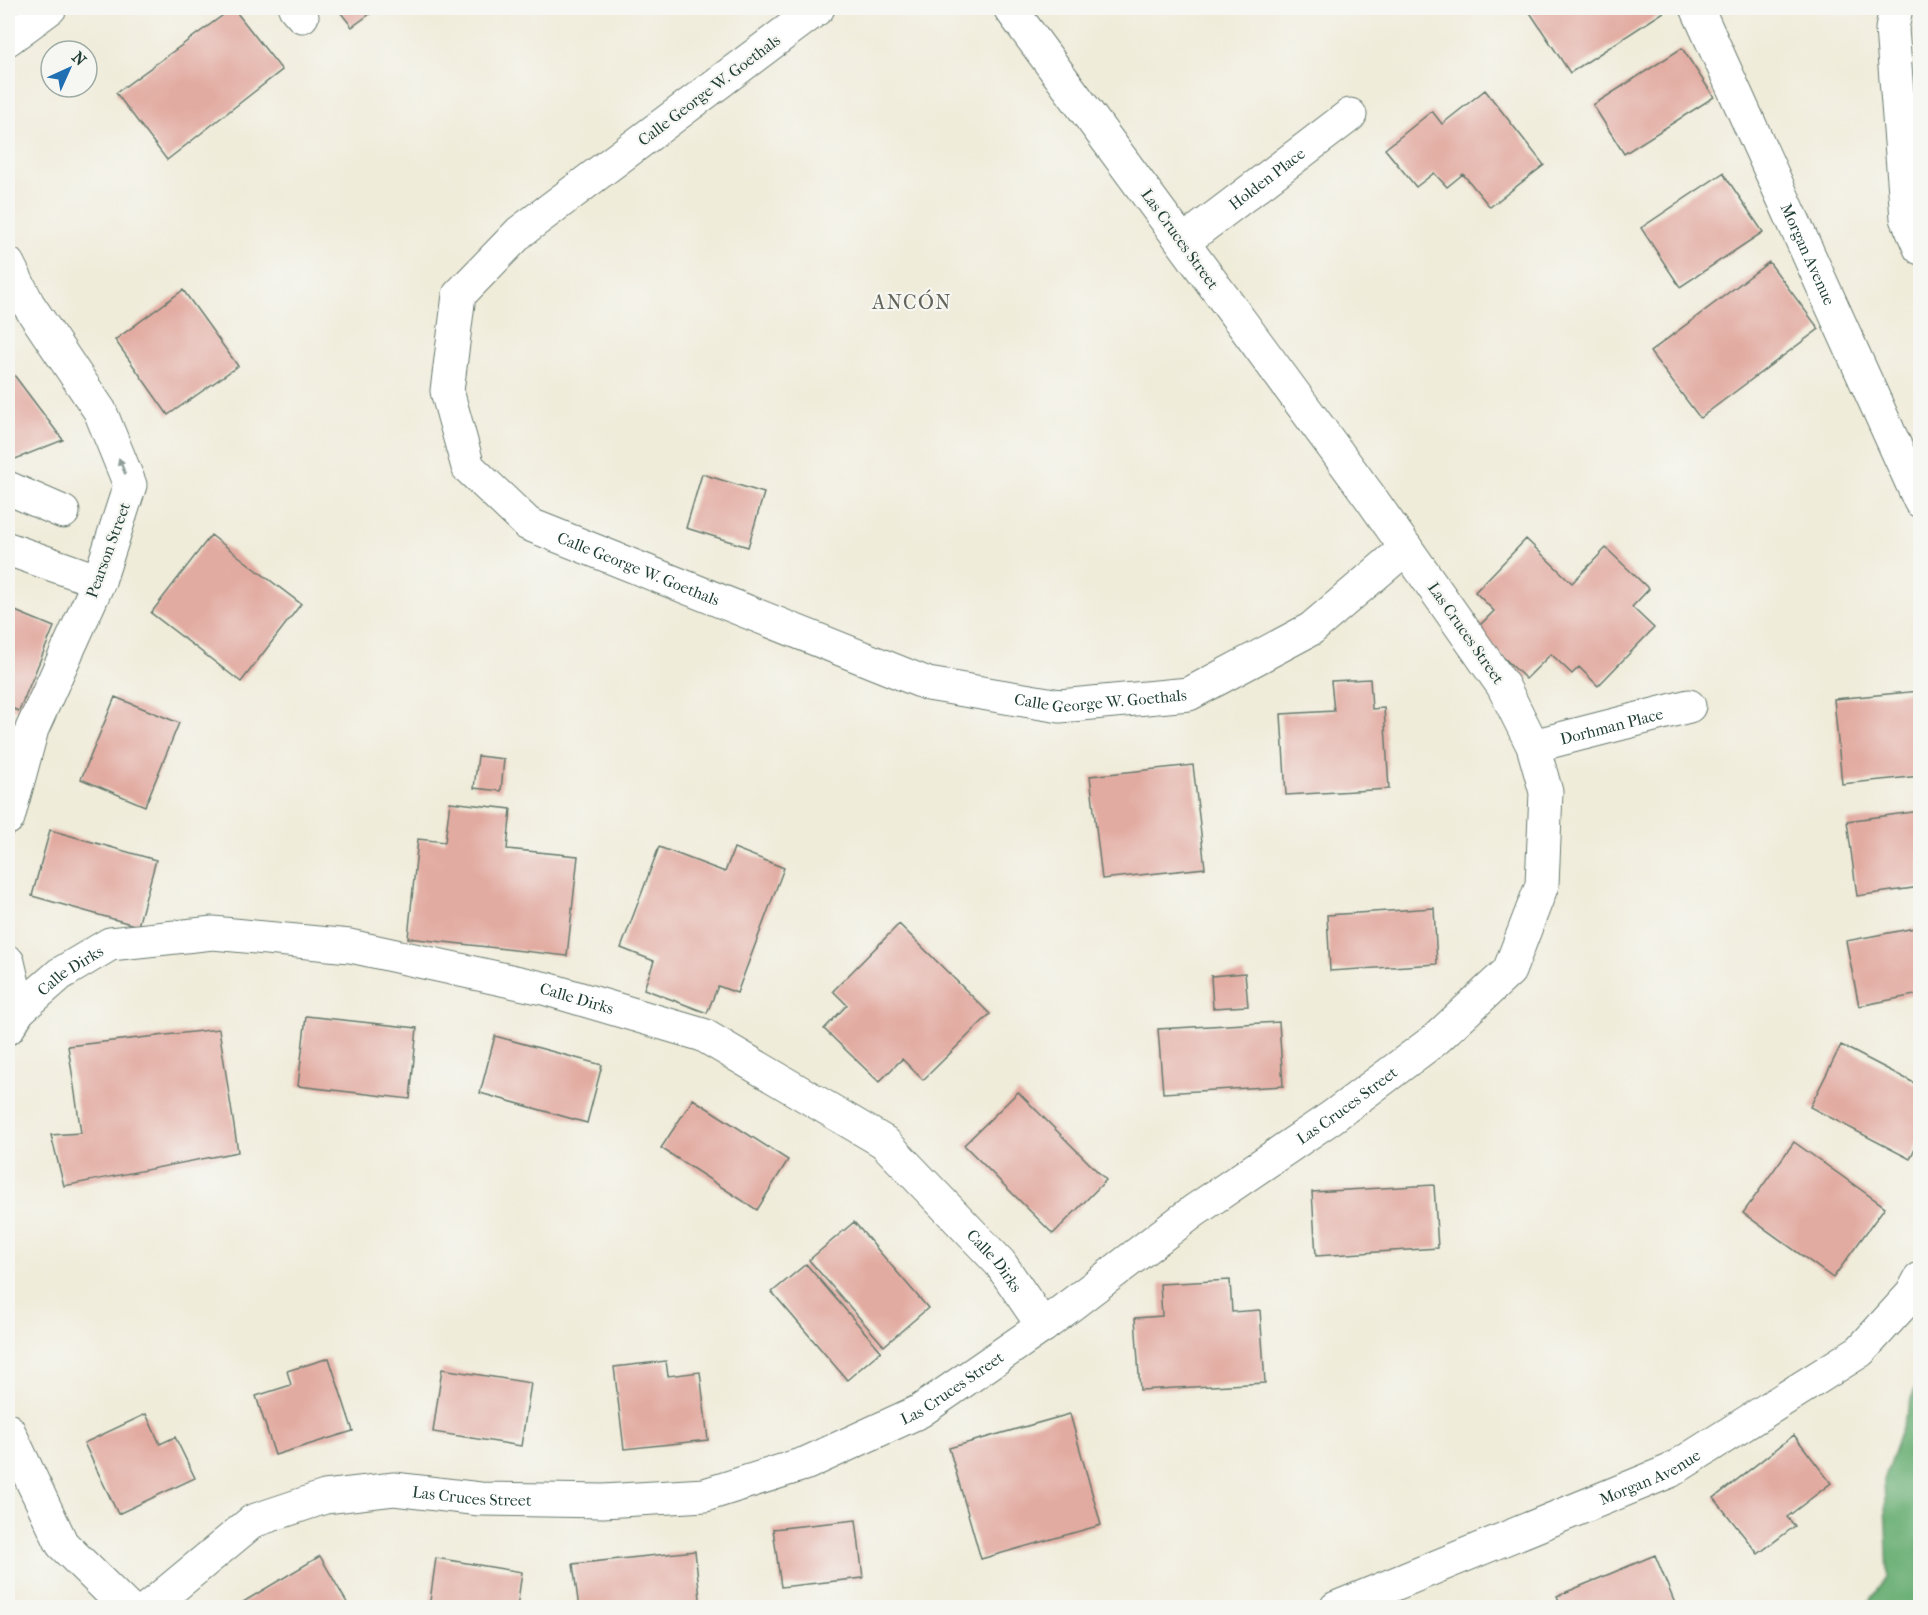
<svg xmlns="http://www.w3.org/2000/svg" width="1928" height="1615" viewBox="0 0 1928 1615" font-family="'IM FELL French Canon',serif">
<rect width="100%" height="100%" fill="#f6f6f2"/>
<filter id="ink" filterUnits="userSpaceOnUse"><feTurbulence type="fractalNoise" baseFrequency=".0167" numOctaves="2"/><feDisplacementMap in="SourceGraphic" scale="12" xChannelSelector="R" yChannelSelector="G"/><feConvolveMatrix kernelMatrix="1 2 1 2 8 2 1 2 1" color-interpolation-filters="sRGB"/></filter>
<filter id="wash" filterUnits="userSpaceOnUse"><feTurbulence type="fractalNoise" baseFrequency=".008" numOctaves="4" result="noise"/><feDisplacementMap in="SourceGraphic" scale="24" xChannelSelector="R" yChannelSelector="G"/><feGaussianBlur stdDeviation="1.35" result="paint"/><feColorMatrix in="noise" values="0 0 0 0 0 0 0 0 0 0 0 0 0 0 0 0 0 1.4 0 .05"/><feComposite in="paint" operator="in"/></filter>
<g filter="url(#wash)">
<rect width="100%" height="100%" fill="#f0ecda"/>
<path fill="#69ae73" stroke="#447654" stroke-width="1.5" d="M1920 1373V1607H1865L1888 1577 1884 1480Z"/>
<g id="blocks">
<path fill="#e2aba1" d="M233 8 282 70 167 160 116 93Z
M337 8H378L352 27Z
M1527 8H1670L1570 73Z
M1682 48 1714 97 1624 154 1593 105Z
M1485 90 1544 165 1490 207 1463 174 1447 187 1434 173 1416 187 1385 149 1432 111 1442 124Z
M1723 173 1763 232 1680 287 1641 228Z
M1769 262 1819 329 1700 418 1650 352Z
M183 290 238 366 168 415 115 340Z
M8 367 63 440 8 462Z
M702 474 764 493 748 547 686 528Z
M211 535 301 604 241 682 151 613Z
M1526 539 1572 583 1606 548 1649 589 1632 607 1654 628 1598 686 1579 667 1572 674 1551 654 1526 679 1475 630 1494 611 1475 592Z
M8 608 54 627 19 711 8 707Z
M1370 679 1372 709 1384 708 1389 789 1286 795 1281 714 1334 711 1331 681Z
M1920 691V776L1842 784 1834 699Z
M115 697 179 723 145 806 81 779Z
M478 756 504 759 501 791 474 788Z
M1193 765 1205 868 1102 879 1090 776Z
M450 802 511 809 507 849 578 856 567 956 408 938 418 839 445 842Z
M1920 811V887L1857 896 1847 821Z
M50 830 156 860 138 926 32 896Z
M659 847 725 872 734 848 784 868 737 993 718 986 707 1013 644 989 654 961 621 948Z
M1434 908 1437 964 1330 971 1327 915Z
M899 924 990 1014 923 1080 902 1059 879 1082 824 1029 847 1005 833 991Z
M1920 927V994L1859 1006 1846 941Z
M1245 973 1248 1006 1213 1008 1211 976Z
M306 1016 417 1028 410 1099 298 1086Z
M1279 1022 1283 1086 1163 1093 1158 1029Z
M219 1029 238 1152 64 1186 51 1135 81 1133 68 1046Z
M495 1036 602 1065 587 1123 480 1093Z
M1841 1045 1920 1086V1137L1910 1159 1810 1107Z
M1018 1092 1106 1180 1053 1234 964 1145Z
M693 1099 788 1160 757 1210 661 1148Z
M1794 1142 1885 1207 1833 1278 1743 1213Z
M1434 1185 1438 1248 1316 1256 1312 1192Z
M854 1222 928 1308 884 1346 809 1260Z
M806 1264 881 1351 847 1380 772 1292Z
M1230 1280 1232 1312 1260 1310 1265 1383 1140 1390 1135 1318 1162 1316 1160 1284Z
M329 1358 353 1431 275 1455 256 1396 291 1385 287 1371Z
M666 1361 668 1376 700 1372 708 1440 624 1449 614 1367Z
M442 1369 531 1383 521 1446 433 1432Z
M146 1414 160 1444 175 1437 195 1478 118 1514 84 1443Z
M1070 1414 1101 1525 981 1559 949 1448Z
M1794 1435 1831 1483 1787 1517 1795 1526 1758 1554 1714 1498Z
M856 1520 863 1578 781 1587 773 1529Z
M695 1551 701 1608H579L573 1564Z
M1655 1555 1676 1606 1562 1608 1557 1596Z
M320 1556 350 1608H246L243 1602Z
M436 1558 522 1572 517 1608H429Z"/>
</g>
</g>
<g filter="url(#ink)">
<use href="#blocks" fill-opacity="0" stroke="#687a6e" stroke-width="1.5"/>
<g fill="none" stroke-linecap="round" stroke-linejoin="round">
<g stroke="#687a6e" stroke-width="35">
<g id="minor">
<path d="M295 8 302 16"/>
<path id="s1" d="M818 8 520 232 459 295 447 391 468 467 528 524 928 684 1060 706 1189 694 1311 629 1406 548"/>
<path id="s2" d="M1697 8 1920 501"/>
<path d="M1896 8 1892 29 1907 218 1920 248"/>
<path id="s3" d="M1183 242 1350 115"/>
<path d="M8 264 28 304 100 411 130 485 99 581 32 729 8 818"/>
<path d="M8 488 63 512"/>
<path d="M8 549 99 581"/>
<path id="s4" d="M1533 746 1689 706"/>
<path d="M8 962 19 1010"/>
<path id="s5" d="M8 1028 19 1010 60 974 110 944 213 933 350 946 547 989 703 1035 884 1142 1000 1263 1043 1326"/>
<path d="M8 1430 62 1544 127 1608"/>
<path id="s6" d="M148 1608 253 1521 325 1497 394 1489 480 1499 603 1501 705 1495 807 1463 920 1411 1043 1326 1194 1211 1332 1117 1436 1039 1509 971 1542 885 1546 792 1533 746 1503 686 1370 497 1010 8"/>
<path id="s7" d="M1336 1608 1670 1471 1860 1351 1912 1294 1920 1279"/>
</g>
</g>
<g stroke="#687a6e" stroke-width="35">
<path id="major" d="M8 39 50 8"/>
</g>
<use href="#minor" stroke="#fff" stroke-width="33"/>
<use href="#major" stroke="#fff" stroke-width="33"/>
</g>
<defs><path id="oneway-solid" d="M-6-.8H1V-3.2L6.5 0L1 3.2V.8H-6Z" transform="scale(1.5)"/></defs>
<use fill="#8f9e9a" href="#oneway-solid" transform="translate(122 466) rotate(-112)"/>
</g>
<g text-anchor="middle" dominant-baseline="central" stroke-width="4.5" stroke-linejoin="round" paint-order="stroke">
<g font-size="16" fill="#1f3d34" stroke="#f6f6f2">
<text transform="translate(709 90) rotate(-37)">Calle George W. Goethals</text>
<text stroke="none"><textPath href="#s3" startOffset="105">Holden Place</textPath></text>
<text transform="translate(1180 239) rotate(54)">Las Cruces Street</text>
<text stroke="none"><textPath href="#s2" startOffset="270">Morgan Avenue</textPath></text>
<text transform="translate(108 550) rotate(-70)">Pearson Street</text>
<text stroke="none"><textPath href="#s1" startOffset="838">Calle George W. Goethals</textPath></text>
<text transform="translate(1466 633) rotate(55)">Las Cruces Street</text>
<text stroke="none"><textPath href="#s1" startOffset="1324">Calle George W. Goethals</textPath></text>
<text stroke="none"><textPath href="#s4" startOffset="81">Dorhman Place</textPath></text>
<text stroke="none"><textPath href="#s5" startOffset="86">Calle Dirks</textPath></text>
<text stroke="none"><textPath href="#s5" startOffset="608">Calle Dirks</textPath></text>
<text stroke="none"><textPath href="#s6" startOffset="1350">Las Cruces Street</textPath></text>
<text stroke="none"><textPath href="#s5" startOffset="1112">Calle Dirks</textPath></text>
<text stroke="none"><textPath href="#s6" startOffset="864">Las Cruces Street</textPath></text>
<text stroke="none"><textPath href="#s7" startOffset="340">Morgan Avenue</textPath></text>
<text stroke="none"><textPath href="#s6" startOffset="360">Las Cruces Street</textPath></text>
</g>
<g font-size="20" letter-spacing="1.5" fill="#63645a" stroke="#f6f6f2">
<text x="912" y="302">ANCÓN</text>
</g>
</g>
<rect width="1928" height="1615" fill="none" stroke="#f6f6f2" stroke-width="30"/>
<g transform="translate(69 69) rotate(45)"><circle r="28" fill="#f6f6f2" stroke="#a0aca6" stroke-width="1.5"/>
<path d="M0-4.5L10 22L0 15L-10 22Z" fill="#1f6fb2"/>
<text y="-9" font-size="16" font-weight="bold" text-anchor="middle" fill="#1f3d34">N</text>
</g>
</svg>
